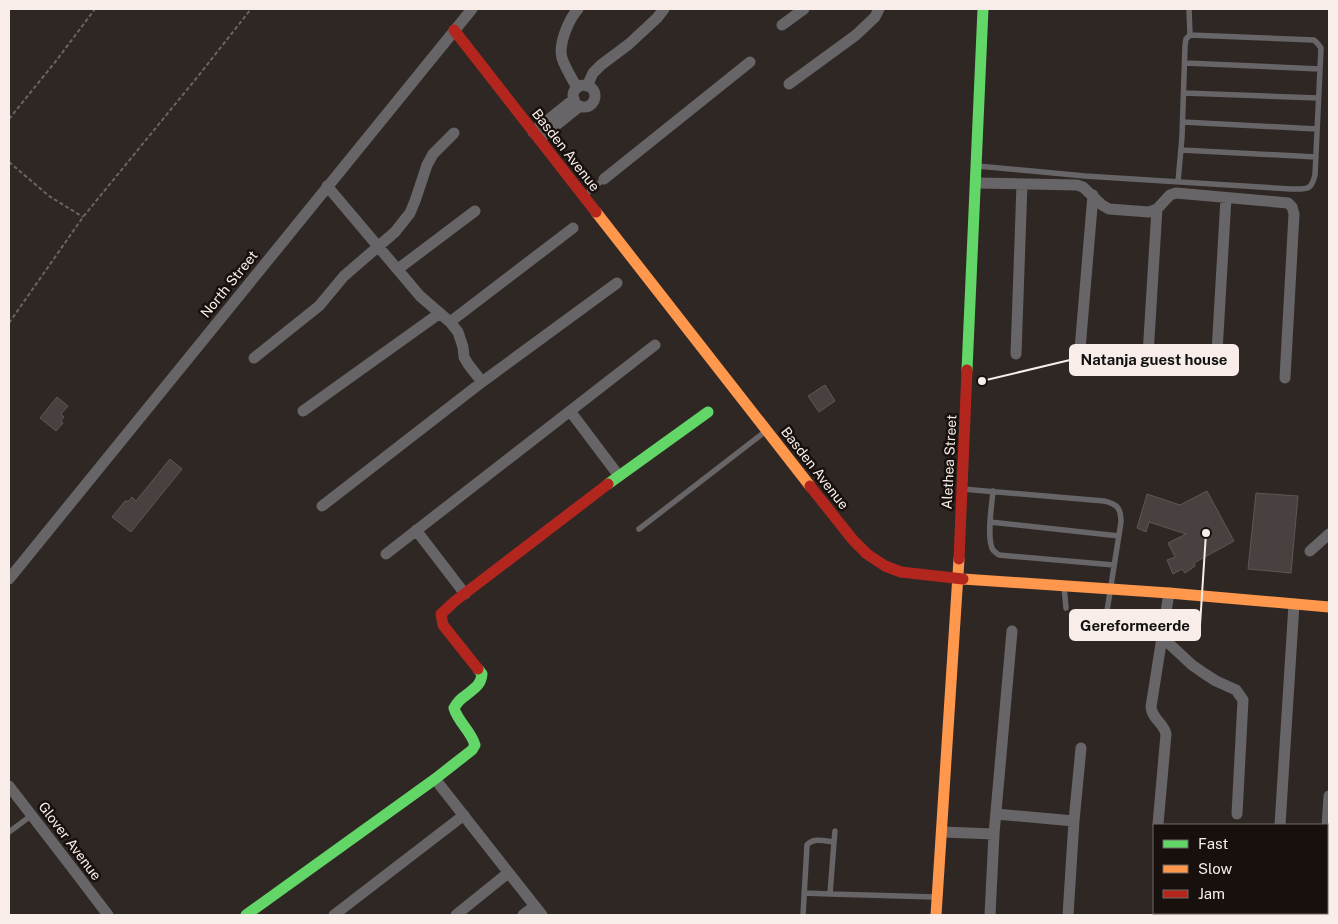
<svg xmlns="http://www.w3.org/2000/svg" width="1338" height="924" viewBox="0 0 1338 924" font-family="'Public Sans',sans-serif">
<rect width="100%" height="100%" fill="#2f2724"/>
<path fill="#484140" stroke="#5e5756" d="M825 385 835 401 819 412 808 396Z
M57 397 68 406 61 414 64 417 61 421 63 423 56 431 40 418Z
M170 459 182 469 131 532 112 517 125 501H129L132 497 136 501Z
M1207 491 1234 541 1194 563 1195 566 1185 573 1182 569 1173 574 1167 560 1175 557 1168 543 1186 534 1149 522 1146 532 1137 528 1147 494 1180 505Z
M1256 493 1298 496 1291 573 1248 569Z"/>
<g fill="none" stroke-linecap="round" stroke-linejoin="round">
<path stroke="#686565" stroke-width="2" stroke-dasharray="4 2.5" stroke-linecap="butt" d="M9 119 56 61 95 9
M9 162 49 196 83 217
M9 323 83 217 199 75 251 9"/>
<path stroke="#676567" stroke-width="5.5" d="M1189 9 1190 35
M1185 63 1320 69
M1184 93 1318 98
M1183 122 1317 129
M1181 150 1316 157
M977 166 1085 176 1291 189C1307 189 1311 191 1315 175L1321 48 1318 44 1314 40 1190 35 1186 39 1185 46 1182 137 1178 182
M585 195 604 179
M962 489 1104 501C1118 504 1121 509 1121 522L1107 611
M993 491C992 504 986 539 993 550 995 552 996 553 999 555L1114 565
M990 522 1119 536
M639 529 766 431
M1064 586 1066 608
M9 832 32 815
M834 842 830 894 935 897
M804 893 830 894
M803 915 807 845C813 837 825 841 834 842L835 831"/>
<path stroke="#676567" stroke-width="11" d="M782 25 804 9
M789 84 856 35 875 17 879 9
M573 96a11 11 0 1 1 22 0a11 11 0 1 1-22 0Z
M587 86 593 73 601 65 629 44 657 18 664 9
M577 88C572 78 565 68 562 58 558 44 569 19 578 9
M533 132 574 99
M539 139 580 106
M604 179 750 62
M976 183 1077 185 1083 187 1102 205 1109 209 1149 212 1157 209 1170 195 1176 193 1288 203 1292 207 1294 214 1285 378
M327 186 420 296 450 322 458 332 463 347 464 357 468 364 482 382
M398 269 475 211
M450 322 573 228
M1016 354 1022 184
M1148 355 1157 209
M254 358 319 306 344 276 395 232 410 213 415 201 427 165 433 154 454 133
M1079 361 1093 195
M1216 369 1226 198
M303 411 440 313
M570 411 619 476
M322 506 482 382 617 283
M416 530 465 594
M1310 551 1329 534
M386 554 655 345
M9 579 472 9
M1163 638 1192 665 1205 674 1216 681 1236 690 1243 700 1237 814
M435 779 542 915
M9 786 73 869 108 915
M996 814 1074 821
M1158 824 1166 734C1164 723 1152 719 1151 707L1169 593
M1280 825 1294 604
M1327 826 1329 796
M942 832 994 834
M1318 913V915
M334 915 464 815
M456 915 508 873
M523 915 535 906
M990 915 994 834 1012 631
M1068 915 1074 821 1081 748"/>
<path stroke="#63d668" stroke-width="11" d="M967 370 983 9
M608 484 708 412
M246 915 435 779 472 750 475 745C471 731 458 722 454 708 457 703 460 699 465 696 473 689 481 686 482 674L478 669"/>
<path stroke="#ff974d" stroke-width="11" d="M596 212 810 486
M963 579 1169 593 1329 607
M936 915 959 559"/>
<path stroke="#b3261e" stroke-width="11" d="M454 30 596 212
M810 486 853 540 867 554 885 566 901 572 963 579
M959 559 967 370
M478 669 443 625 441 614 455 601 608 484"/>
</g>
<g text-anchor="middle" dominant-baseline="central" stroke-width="5" stroke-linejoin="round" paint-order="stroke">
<g font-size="14" fill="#f8ede9" stroke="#17100d">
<text transform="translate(566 150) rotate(52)">Basden Avenue</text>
<text transform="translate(229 284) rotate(-51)">North Street</text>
<text transform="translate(949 462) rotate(-87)">Alethea Street</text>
<text transform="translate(815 468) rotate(52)">Basden Avenue</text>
<text transform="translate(70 841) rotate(53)">Glover Avenue</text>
</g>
</g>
<path fill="none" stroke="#f8ede9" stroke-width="2" d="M982 381L1070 360M1206 533L1200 625"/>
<g fill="#f8ede9" stroke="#17100d" stroke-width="2">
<circle cx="982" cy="381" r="5"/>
<circle cx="1206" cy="533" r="5"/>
</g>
<g fill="#f8ede9" stroke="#f8ede9" stroke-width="2">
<rect x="1070" y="345" width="168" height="30" rx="5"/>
<rect x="1070" y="610" width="130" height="30" rx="5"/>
</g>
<g font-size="15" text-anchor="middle" font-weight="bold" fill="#111">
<text x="1154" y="365">Natanja guest house</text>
<text x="1135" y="631">Gereformeerde</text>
</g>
<rect width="1338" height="924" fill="none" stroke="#f8ede9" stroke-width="20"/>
<rect x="1153" y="824" width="175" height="90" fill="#17100d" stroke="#716865"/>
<rect x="1163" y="840" width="25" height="8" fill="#63d668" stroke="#716865"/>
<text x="1198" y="849" font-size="15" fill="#f8ede9">Fast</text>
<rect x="1163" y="865" width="25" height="8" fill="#ff974d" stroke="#716865"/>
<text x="1198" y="874" font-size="15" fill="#f8ede9">Slow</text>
<rect x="1163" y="890" width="25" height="8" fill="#b3261e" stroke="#716865"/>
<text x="1198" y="899" font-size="15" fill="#f8ede9">Jam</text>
</svg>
